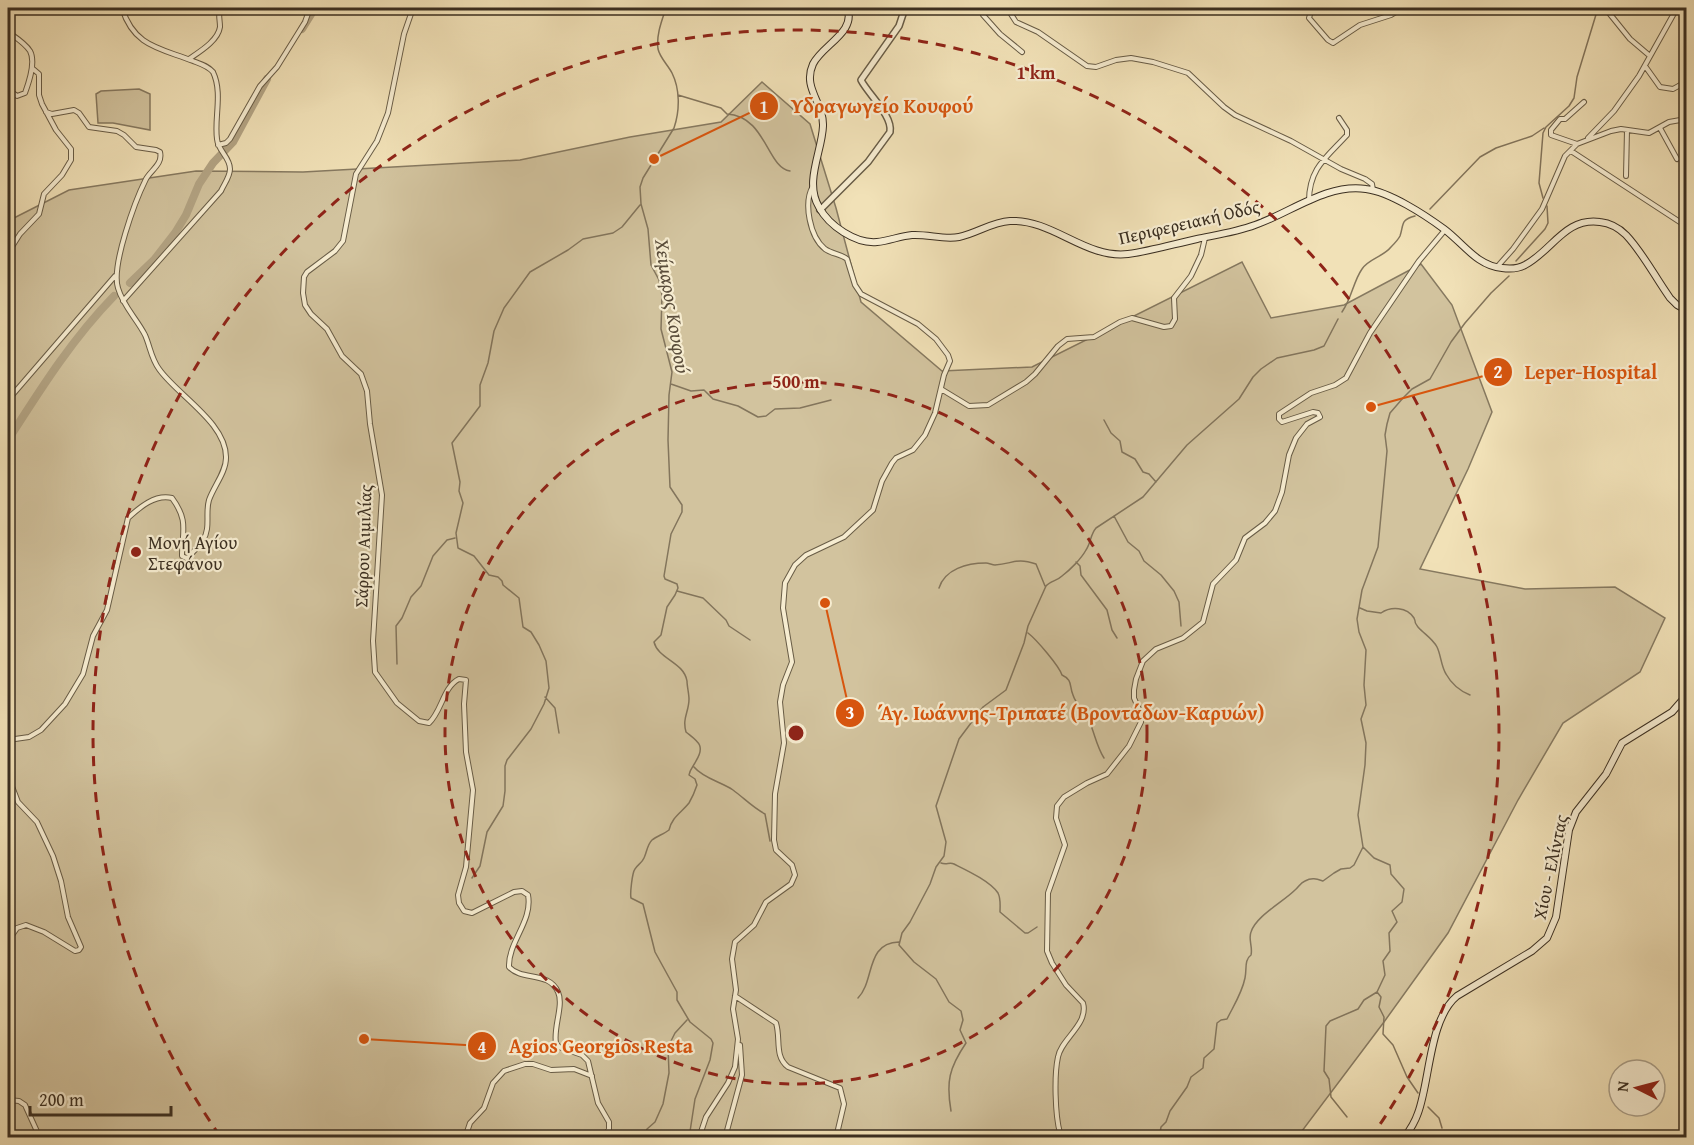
<svg xmlns="http://www.w3.org/2000/svg" width="1694" height="1145" viewBox="0 0 1694 1145" font-family="'Gentium Book Plus',serif">
<rect width="100%" height="100%" fill="#f1e1b7"/>
<filter id="stains"><feTurbulence type="fractalNoise" baseFrequency=".00333" numOctaves="4"/><feColorMatrix values="0 0 0 0 .2 0 0 0 0 .09 0 0 0 0 .02 0 0 0 .5 -.17"/></filter>
<radialGradient id="worn" r=".72"><stop offset=".6" stop-color="#630" stop-opacity="0"/><stop offset="1" stop-color="#630" stop-opacity=".3"/></radialGradient>
<path fill="#d2c39e" stroke="#867960" stroke-width="1.5" d="M762 82 810 124 836 208 861 302 942 371 1032 367 1242 262 1271 318 1344 305 1421 264 1452 305 1492 412 1468 469 1420 569 1525 589 1615 587 1665 618 1640 672 1563 723 1518 800 1448 933 1384 1022 1299 1135 1295 1137 8 1138V221L69 190 196 171 303 172 520 160 630 137 721 122Z
M139 89 150 94V130L113 123H98L96 94 101 91Z"/>
<g fill="none" stroke-linecap="round" stroke-linejoin="round">
<path stroke="#83755c" stroke-width="1.5" d="M666 8C662 20 656 35 658 49 660 58 668 65 672 73 680 89 680 110 674 128L643 178 640 187 641 204 648 229 651 265 659 280 662 295 661 329 672 372 669 395 668 440 670 487 682 505V512L671 534 664 576 665 579 677 584 678 588 675 595 667 607 661 635 654 642C658 659 684 662 687 681 687 686 689 694 689 699 689 712 682 718 686 732 697 741 706 745 696 761 693 767 690 769 689 775L695 779 697 785C695 791 692 798 689 803 681 813 672 817 669 830 664 834 657 836 652 840 647 845 647 852 644 858 642 863 637 865 635 869 632 873 630 894 631 898L643 904 655 952 677 992V1000L690 1022 711 1039 713 1043 710 1060 695 1099 689 1138
M678 95 721 108 727 114C766 116 767 168 790 171
M1543 198 1539 183 1543 133 1546 127 1569 106 1574 98 1577 77 1598 8
M1430 209 1480 157 1496 148 1532 136 1544 128
M1516 261 1545 229 1548 223 1547 206
M1342 312C1352 298 1353 282 1362 269 1368 259 1383 257 1391 247 1394 244 1398 240 1400 236 1404 224 1400 220 1415 216
M671 384 691 391 704 390 713 399 738 406 758 417 766 416 775 409 800 408 831 400
M1104 420 1111 433 1120 441 1122 452 1135 459 1143 472 1149 474 1156 482
M1114 516 1128 542 1139 551 1144 561 1161 575 1174 591 1179 602 1181 626
M1076 562 1080 566 1081 575 1107 610 1112 630 1117 638
M939 588C945 569 967 563 986 563 989 563 992 565 995 565 1013 564 1016 557 1036 564L1045 586
M677 591 703 598 726 620 729 626 750 640
M1360 608 1367 611 1381 613C1391 606 1407 607 1414 618 1417 625 1413 620 1418 627 1424 634 1432 638 1437 647 1441 655 1441 666 1446 674 1451 683 1460 691 1470 695
M1028 633C1037 640 1059 666 1062 675 1073 680 1069 686 1073 695 1076 705 1086 713 1090 723 1095 735 1097 747 1104 758
M397 664 396 626 402 618 411 597 421 586 433 556 447 540 455 538
M545 697 555 708 559 733
M694 767C703 778 721 782 733 790 744 798 752 807 765 814L770 841
M941 863C946 865 950 862 954 864 966 870 990 881 998 893 1001 899 1000 905 1000 912L1025 933H1028L1037 927
M472 878 480 866 487 832 503 806 505 791V766L507 760 531 729 544 704 549 688 546 661 539 645 531 632 523 627 519 598 503 585 502 581 498 577 489 575 474 556 458 548 456 533 463 503 459 491 460 482 452 443 480 406V385L488 363 494 331 504 308 530 272 568 250 583 239 613 233 622 227 640 205
M858 998C875 981 865 943 899 942
M1418 1093 1407 1077 1393 1045 1383 1034 1384 1017 1379 1007 1381 997 1377 992 1385 975 1383 961 1390 951 1389 933 1397 922 1392 911 1402 902 1404 889 1391 874 1390 865 1374 858 1363 847 1358 815 1365 765 1366 743 1361 719 1366 705 1364 685 1366 650 1359 632 1357 619 1362 590 1378 547 1387 451 1385 435 1387 424 1390 413 1403 398 1412 389 1430 379 1451 342 1465 323 1491 293 1509 276
M1428 1107 1439 1118 1442 1128
M951 1111C946 1082 949 1068 966 1043L960 1030 963 1020 961 1011 949 1002 936 979 914 962 899 945 902 933 910 922 930 884 936 867 944 856 946 842 936 806 959 739 983 707 1006 690 1024 643 1028 626 1046 586C1050 581 1057 581 1062 576 1070 570 1081 559 1086 550 1091 543 1090 535 1096 528L1143 497 1187 445 1239 399 1253 377 1261 369 1277 358 1314 350 1324 346 1338 319
M1347 1117 1331 1097 1329 1079 1324 1071 1326 1026 1330 1021 1358 1009 1364 1000 1377 992
M643 1138 647 1129 655 1122 663 1104 669 1073 668 1047 675 1033 687 1020
M1159 1138 1161 1127 1166 1122 1170 1111 1187 1087 1191 1077 1203 1068 1204 1058 1214 1049 1217 1023 1221 1020 1227 1019C1234 1005 1242 993 1245 978 1247 969 1244 960 1251 955 1253 947 1248 939 1251 932 1256 916 1283 902 1295 890 1299 887 1300 883 1305 881 1312 877 1317 879 1323 881L1334 873 1341 869 1350 868 1354 865 1363 847"/>
<path stroke="#b3a484" stroke-width="8" d="M302 29 315 8
M130 283 154 260 175 233 186 215 199 184 213 163 233 142 267 79
M8 440C40 390 72 339 114 296"/>
<g stroke="#685c46" stroke-width="6">
<path id="minor" d="M122 8C134 47 160 48 193 61 201 64 208 66 213 72 223 93 214 118 217 139 218 151 230 157 230 169 230 177 224 184 221 191L123 301
M413 8 404 34 388 113 377 141 356 174 343 241 335 251 307 272 304 277 303 293 305 305 311 314 327 329 342 356 361 374 367 391 370 424 382 495 373 641 375 672 397 703 419 721 429 723C442 711 443 687 459 679L466 680 464 704 466 752 473 790 466 867 458 895 459 903 464 911 472 913 514 892 522 891 528 895C533 921 508 942 509 967 522 981 549 971 558 992 564 1005 553 1028 556 1043L559 1047 582 1055 588 1061 598 1103 609 1122V1129L604 1138
M986 8 982 12 983 15 1000 34 1022 52
M1007 8 1016 22 1038 32 1087 66 1096 67 1116 60 1131 58 1153 62 1188 73 1224 107 1235 115 1291 141 1341 169 1365 179 1372 184 1373 190
M1312 8 1309 18 1328 40 1333 43 1360 25 1391 15 1403 8
M1605 8 1630 39 1650 56
M8 32C15 37 25 43 30 51 36 62 29 82 25 93L17 96 8 89
M189 59C199 52 218 41 220 27 220 20 218 15 220 8
M1645 66 1660 87 1673 89 1682 84
M1660 128 1677 159
M1588 138 1614 111 1639 76 1677 8
M1577 144 1551 135V130L1560 119H1565L1584 102
M218 145 226 143 230 139 260 86 277 67 305 22 310 8
M1571 151 1686 226
M1626 176 1627 130
M1309 201C1309 168 1327 157 1347 135V130L1339 118
M8 253 20 234 39 214 44 194 62 175 71 160V149L56 130 42 104 39 95V74L32 68
M1497 267 1513 249 1542 209 1565 156 1577 144 1611 131 1621 129 1649 133 1669 122 1686 119
M941 389 969 406 988 405 1026 382 1035 374 1058 346 1067 339 1094 337 1120 322 1132 318 1164 327 1171 326 1175 319 1174 298 1191 276 1201 255 1205 238
M8 400 115 276
M8 740 29 737 41 730 65 704 83 674 93 636 107 610 128 518C140 507 155 494 172 498 189 521 182 531 182 556L186 558 189 557C193 551 200 546 203 540 211 528 205 513 209 500 214 486 226 472 226 458 227 423 177 395 159 369 151 358 150 346 145 335 137 319 123 306 118 288 111 266 135 201 146 179 151 170 163 164 160 152L156 150 136 147 124 135 117 131 89 127 79 113 74 110 52 114 46 112
M8 776 18 802 37 822 53 856 61 881 68 917 81 947 79 950 75 951 44 932 26 925 17 928 8 941
M735 996 776 1023C781 1039 774 1056 788 1067L840 1088 844 1104 836 1138
M8 1100 19 1101 25 1105 40 1138
M1060 1133C1055 1115 1054 1075 1058 1057 1061 1039 1089 1024 1083 1003L1066 985 1052 963 1047 951 1048 893 1065 845 1056 818 1057 806 1064 797 1087 783 1107 774 1129 746 1141 722V714L1134 698V690L1136 679 1143 661 1156 649 1183 638 1203 622 1213 584 1236 560 1245 538 1265 523 1275 511 1282 492 1289 455 1296 438 1307 424 1320 417 1318 413 1313 412 1282 422 1279 419V414L1311 393 1335 385 1346 378 1370 333 1419 261 1445 230
M465 1138 470 1123 484 1108 493 1083 504 1071 525 1064H533L551 1070 574 1069 592 1076
M699 1138 706 1117 728 1083 735 1067 738 1039 733 1009 736 990 732 959 735 942 754 925 766 902 791 884 795 875 792 865 776 850 774 840 775 794 784 743 780 702 783 685 792 662 783 608 785 583 795 565 806 555 844 537 873 510 882 481 892 463 896 458 913 450 925 435 935 413 944 375 950 361 948 355 936 339 918 324 861 294 855 285 847 259C841 254 832 254 825 249 810 237 803 203 813 186
M725 1138 742 1075 740 1045
M1050 1138 1060 1133 1061 1138"/>
</g>
<g stroke="#685c46" stroke-width="8">
<path id="tertiary" d="M820 210 868 162 890 132C893 116 868 94 861 80L899 26 905 8"/>
</g>
<g stroke="#3b2f21" stroke-width="8">
<path id="secondary" d="M847 8C857 32 822 45 813 64 802 88 824 103 823 126 822 152 804 182 819 207 829 226 856 244 877 242 889 241 900 236 912 235 928 234 944 240 959 237 977 233 992 222 1010 221 1053 219 1085 259 1128 254 1151 251 1174 244 1197 239 1216 235 1236 232 1255 225 1290 213 1327 183 1366 189 1390 192 1425 215 1444 229 1463 243 1477 266 1502 268 1510 269 1518 269 1525 265 1552 251 1565 217 1600 222 1609 223 1619 228 1626 235 1643 253 1655 277 1670 298L1677 305 1686 310
M1404 1138C1410 1130 1415 1122 1418 1113 1430 1081 1429 1019 1457 996L1532 951 1547 938 1556 917 1569 830 1576 812 1606 774 1622 743 1672 712 1686 696"/>
</g>
<use href="#minor" stroke="#f6ecd0" stroke-width="4"/>
<use href="#tertiary" stroke="#f6ecd0" stroke-width="5"/>
<use href="#secondary" stroke="#f6ecd0" stroke-width="6"/>
</g>
<g fill="none" stroke="#8f2418" stroke-width="3" stroke-dasharray="10 8">
<circle cx="796" cy="733" r="351"/>
<path d="M220 1136A703 703 0 1 1 1372 1136"/>
</g>
<circle fill="#8f2418" stroke="#f6ecd0" stroke-width="2" cx="136" cy="552" r="6"/>
<g text-anchor="middle" dominant-baseline="central" stroke-width="4.5" stroke-linejoin="round" paint-order="stroke">
<g font-size="18" fill="#3b2f21" stroke="#f6ecd0">
<text transform="translate(1189 222) rotate(-13)">Περιφερειακή Οδός</text>
<text transform="translate(363 546) rotate(-88)">Σάρρου Αιμιλίας</text>
<text transform="translate(1550 867) rotate(-78)">Χίου - Ελίντας</text>
</g>
<g font-size="18" fill="#3b2f21" stroke="#f6ecd0" text-anchor="start">
<text x="148" y="542">Μονή Αγίου<tspan x="148" dy="21">Στεφάνου</tspan></text>
</g>
<g font-size="20" font-style="italic" fill="#594c3a" stroke="#f6ecd0">
<text transform="translate(673 306) rotate(81)">Χείμαρος Κουφού</text>
</g>
</g>
<circle cx="796" cy="733" r="9" fill="#8f2418" stroke="#f6ecd0" stroke-width="3"/>
<g font-size="18" text-anchor="middle" font-weight="bold" fill="#8f2418" stroke="#f6ecd0" stroke-width="4.5" stroke-linejoin="round" paint-order="stroke">
<text x="1036" y="79">1 km</text>
<text x="796" y="388">500 m</text>
</g>
<path fill="none" stroke="#d7550e" stroke-width="2" d="M654 159L764 106M1371 407L1498 372M825 603L850 713M364 1039L482 1046"/>
<g fill="#d7550e" stroke="#f6ecd0" stroke-width="2">
<circle cx="654" cy="159" r="6"/>
<circle cx="1371" cy="407" r="6"/>
<circle cx="825" cy="603" r="6"/>
<circle cx="364" cy="1039" r="6"/>
<circle cx="764" cy="106" r="15"/>
<circle cx="1498" cy="372" r="15"/>
<circle cx="850" cy="713" r="15"/>
<circle cx="482" cy="1046" r="15"/>
</g>
<g font-size="18" text-anchor="middle" font-weight="bold" fill="#fff">
<text x="764" y="113">1</text>
<text x="1498" y="378">2</text>
<text x="850" y="719">3</text>
<text x="482" y="1053">4</text>
</g>
<g font-size="20" text-anchor="middle" font-weight="bold" fill="#d7550e" stroke="#f6ecd0" stroke-width="4.5" stroke-linejoin="round" paint-order="stroke">
<text x="882" y="113">Υδραγωγείο Κουφού</text>
<text x="1591" y="379">Leper-Hospital</text>
<text x="1071" y="720">Άγ. Ιωάννης-Τριπατέ (Βροντάδων-Καρυών)</text>
<text x="601" y="1053">Agios Georgios Resta</text>
</g>
<rect width="1694" height="1145" fill="none" stroke="#f1e1b7" stroke-width="30"/>
<rect x="9" y="9" width="1676" height="1127" fill="none" stroke="#3b2f21" stroke-width="3"/>
<rect x="15" y="15" width="1664" height="1115" fill="none" stroke="#3b2f21" stroke-width="1.5"/>
<g transform="translate(1637 1088) rotate(276)"><circle r="28" fill="#f6ecd0" stroke="#aba08a" stroke-width="1.5"/>
<path d="M0-4.5L10 22L0 15L-10 22Z" fill="#8f2418"/>
<text y="-9" font-size="16" font-weight="bold" text-anchor="middle" fill="#3b2f21">N</text>
</g>
<path d="M30 1106v9h141v-9" fill="none" stroke="#3b2f21" stroke-width="3"/>
<text x="39" y="1106" font-size="18" fill="#3b2f21" stroke="#f6ecd0" stroke-width="4.5" paint-order="stroke">200 m</text>
<rect width="100%" height="100%" filter="url(#stains)"/>
<rect width="100%" height="100%" fill="url(#worn)"/>
</svg>
